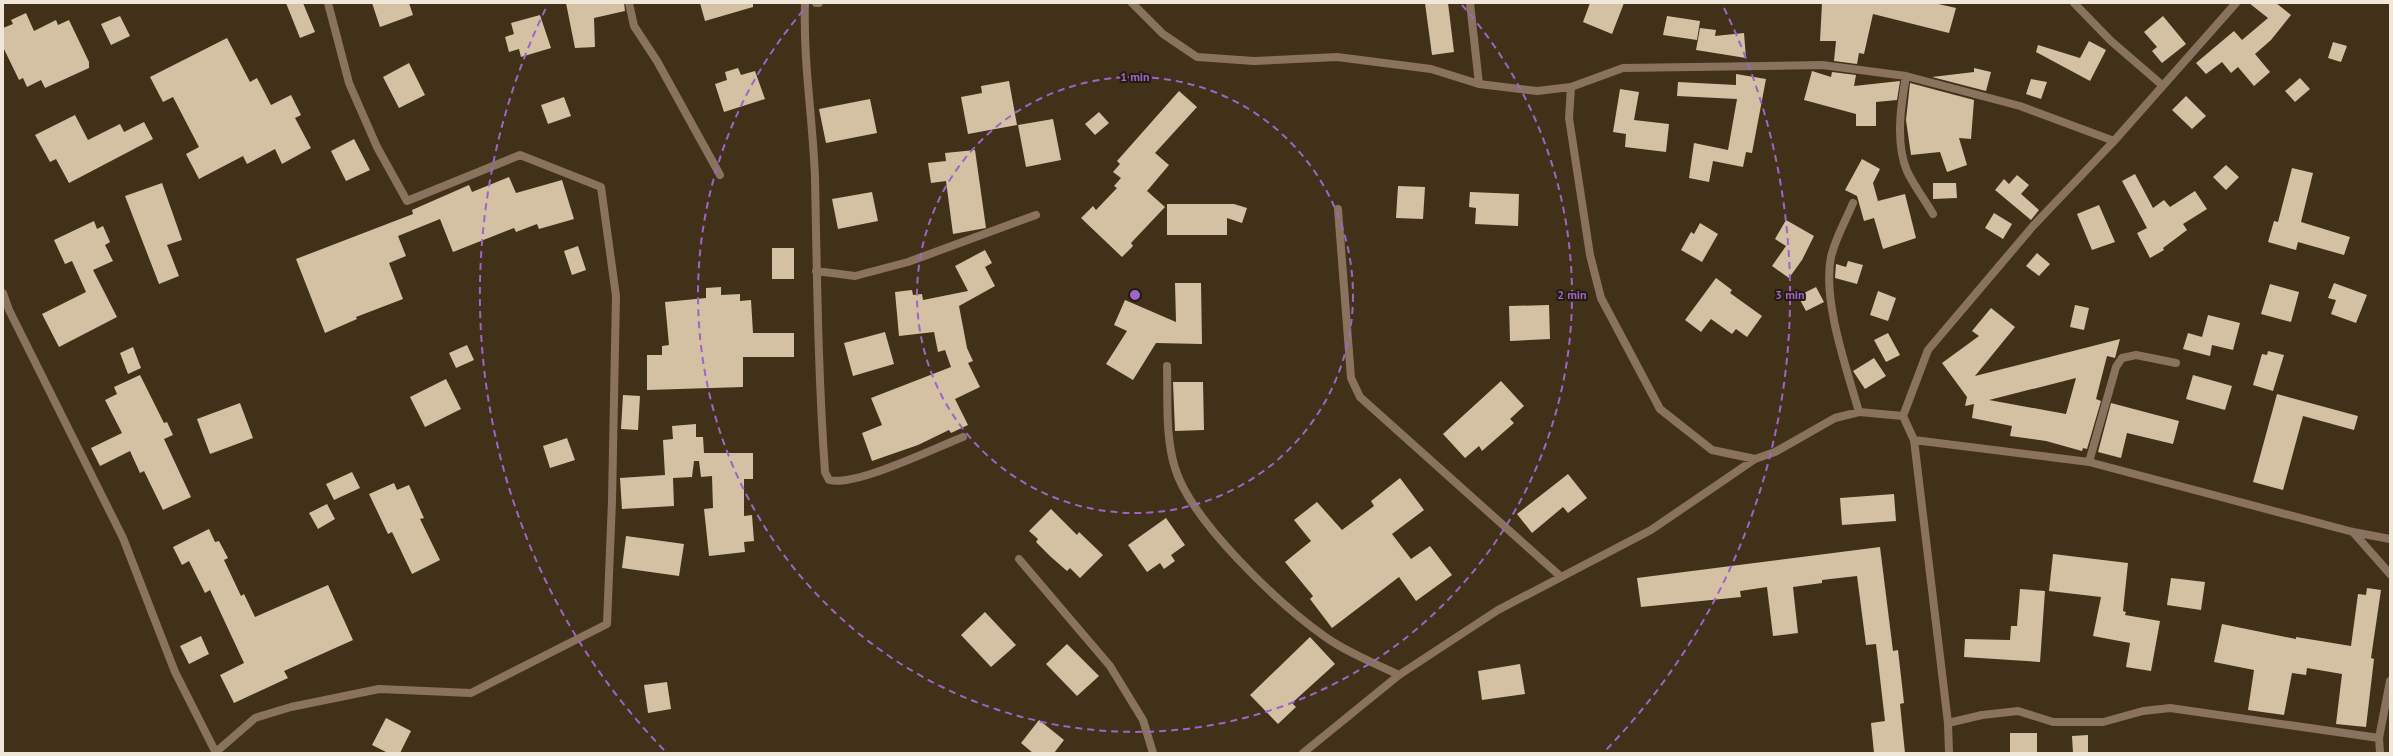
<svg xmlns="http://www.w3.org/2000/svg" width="2393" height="756" viewBox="0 0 2393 756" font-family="'PT Sans',sans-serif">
<rect width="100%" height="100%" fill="#413119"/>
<path fill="#d4c1a4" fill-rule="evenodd" d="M286 3H303L315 32 300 38Z
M372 3H409L413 15 380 27Z
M566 3H624L625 11 594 18 595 47 575 48Z
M700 3H753V7L705 21Z
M1425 3H1448L1454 52 1432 55Z
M1590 3H1624L1612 34 1583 22Z
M1822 3H1934L1956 8 1949 33 1873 14 1864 54 1859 53 1857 64 1834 61 1836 41H1820Z
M2249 3H2276L2291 15 2271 40 2255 54 2270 72 2254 86 2238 67 2231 73 2222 62 2206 74 2196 63 2234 31 2242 40 2268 18Z
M26 13 34 31 56 20 58 25 69 20 89 62V68L45 88 41 80 27 87 23 78 19 80 3 47V28L13 24 11 20Z
M540 15 551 48 521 57 519 49 509 52 505 37 514 34 511 23Z
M120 16 130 36 111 45 101 24Z
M1667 16 1700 21 1697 40 1663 35Z
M2163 16 2186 44 2162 63 2152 51 2157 47 2144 32Z
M1700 28 1716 30 1715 36 1744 33 1746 58 1696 50Z
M227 38 250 82 257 78 271 105 291 95 301 115 295 118 311 148 282 164 275 149 247 164 243 156 199 179 186 154 199 147 173 97 163 102 150 77Z
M2089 41 2106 50 2090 81 2036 52 2038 45 2080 58Z
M2333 42 2347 46 2341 62 2328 58Z
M409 63 425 95 399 108 383 77Z
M738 68 741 75 755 71 765 99 724 112 715 84 727 80 725 72Z
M1974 68 1991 72 1986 91 1932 77 1974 72Z
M1812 71 1831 77 1832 72 1856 75 1854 86 1900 81 1897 100 1876 102V126H1856V114L1804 100Z
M1736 74 1766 79 1752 153 1746 152 1743 167 1713 161 1709 182 1689 178 1694 143 1728 150 1737 99 1677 96 1678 82 1736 85Z
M2300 78 2310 89 2295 102 2285 91Z
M2031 79 2047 82 2041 99 2026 94Z
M1009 81 1017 125 968 134 961 97 982 93 981 86Z
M1910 83 1974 100 1971 139 1959 138 1967 165 1947 172 1940 152 1911 155 1906 120Z
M1620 89 1639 92 1634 120 1669 124 1666 152 1625 147 1626 134 1613 132Z
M1179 91 1197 107 1155 153 1169 165 1147 191 1165 207 1131 243 1133 246 1122 257 1081 218 1093 206 1096 210 1117 188 1114 186 1121 178 1113 172 1120 164 1117 161Z
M2186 96 2206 116 2192 129 2172 110Z
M564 97 571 116 548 124 541 105Z
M870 99 877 133 826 143 819 109Z
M1099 112 1109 123 1095 135 1085 124Z
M75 115 88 140 120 124 124 132 144 122 153 139 69 183 56 159 50 162 35 135Z
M1053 119 1061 160 1026 167 1018 125Z
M354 139 370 170 346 181 331 151Z
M975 150 986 228 953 234 946 181 931 183 928 163 946 161 945 153Z
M1862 159 1880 169 1873 183 1878 201 1905 194 1916 238 1883 249 1874 218 1864 221 1857 196 1845 190Z
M2226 165 2239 177 2226 190 2213 177Z
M2292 168 2313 173 2301 222 2350 237 2344 255 2298 242 2296 250 2268 242 2274 221 2278 222Z
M2135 174 2153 208 2164 200 2170 207 2195 191 2207 209 2183 224 2187 230 2163 248 2164 250 2150 258 2137 233 2147 228 2122 181Z
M2017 175 2029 185 2021 194 2039 210 2031 220 1995 190 2004 179 2009 184Z
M509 177 516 193 562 180 574 219 539 229 537 224 516 232 514 228 453 252 440 219 398 236 406 256 389 263 403 299 356 317 357 319 325 333 296 259 413 214 412 210 469 185 472 192Z
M162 183 182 240 167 245 179 276 159 284 125 196Z
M1933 183H1956L1957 198 1933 199Z
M1398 186 1425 187 1423 219 1396 218Z
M872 192 878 221 838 229 832 199Z
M1470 192 1519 194 1518 226 1475 224 1476 208 1469 207Z
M1167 204H1234L1247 208 1242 223 1227 218V235H1167Z
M2099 205 2115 242 2092 250 2077 214Z
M1994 213 2012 224 2003 239 1985 228Z
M1786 220 1814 236 1802 260 1789 278 1772 266 1786 246 1775 239Z
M94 221 97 229 103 226 110 242 105 245 113 261 93 270 117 317 59 347 42 314 86 292 72 261 65 264 54 240Z
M1700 223 1718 234 1702 262 1681 250 1691 232 1694 234Z
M578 246 586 270 572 275 564 251Z
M772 248H794V279H772Z
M985 250 992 263 985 267 995 286 959 306 967 348 973 361 968 363 980 387 955 399 968 425 951 433 949 430 918 445 872 461 862 433 882 425 871 398 951 367 945 350 938 352 934 332 899 336 895 292 912 290 913 295 922 294 923 300 968 291 955 266Z
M2037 253 2050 264 2039 276 2026 266Z
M1848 261 1863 265 1857 284 1835 278 1836 264 1846 267Z
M1716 278 1732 290 1730 293 1762 316 1747 337 1736 329 1732 334 1711 319 1701 332 1685 320Z
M1175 283H1201L1202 344 1156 343 1133 380 1106 364 1127 331 1114 325 1125 300 1176 322Z
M2334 283 2367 295 2356 323 2331 314 2336 300 2328 298Z
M2270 284 2299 292 2291 322 2261 314Z
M721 287V295L740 294V301L751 300 753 333H794V357H743V387L647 390V355H662V346L669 345 665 302 706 298V288Z
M1816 287 1824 302 1806 311 1798 296Z
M1878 291 1896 298 1888 321 1870 315Z
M1549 305 1550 339 1510 341 1509 306Z
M2075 305 2089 308 2084 330 2070 327Z
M1991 308 2015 327 1975 376 2120 339 2115 358 2107 356 2096 399 2101 401 2087 449 2083 448 2082 451 2046 441 2010 436 2012 426 1972 418 1974 404 1965 406 1967 397 1942 363 1979 336 1972 331ZM2076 378 2066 414 1989 400Z
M2208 315 2240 323 2233 350 2212 345 2210 356 2183 349 2188 333 2202 337Z
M885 332 894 364 853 376 844 343Z
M1888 333 1900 355 1886 362 1874 340Z
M467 345 474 360 456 368 449 353Z
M133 347 141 368 128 374 120 353Z
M2268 351 2284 355 2273 391 2253 385 2262 354 2267 355Z
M1874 358 1886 376 1865 389 1853 371Z
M140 375 164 423 167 422 173 435 164 439 191 497 163 510 144 471 140 473 130 451 100 466 91 448 122 433 105 400 117 394 114 387Z
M2193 375 2232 386 2225 410 2186 399Z
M446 379 461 409 425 427 410 397Z
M1501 381 1524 406 1510 419 1514 423 1482 451 1479 446 1465 458 1443 434Z
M1173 382H1203L1204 430 1175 431Z
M2277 394 2358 416 2354 430 2303 416 2283 490 2253 482Z
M623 395 640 396 638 430 621 429Z
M240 403 253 438 210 454 197 419Z
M2111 403 2179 421 2173 444 2127 433 2121 458 2098 452Z
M696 424V437H703L704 453H753V479H744V516L752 515 754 541 744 542 745 552 709 556 704 509 713 508 712 476 701 477 699 461H694L692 477 673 478 674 506 622 509 620 478 665 475 663 440 673 439 672 426Z
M567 438 575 460 550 468 543 446Z
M352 472 360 488 334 500 326 484Z
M1568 474 1587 498 1568 513 1563 507 1532 533 1517 514Z
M1400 478 1424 510 1392 534 1411 559 1430 546 1452 575 1416 601 1399 577 1332 628 1310 599 1313 596 1285 562 1311 541 1294 520 1317 502 1342 530 1374 506 1371 501Z
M394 483 397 490 409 485 424 518 420 519 440 560 412 574 392 532 388 534 369 494Z
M1894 494 1896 521 1842 525 1840 498Z
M327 504 335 519 318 529 309 513Z
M1051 509 1077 535 1079 532 1103 555 1080 578 1070 568 1067 571 1051 557 1036 542 1038 539 1029 531Z
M1166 518 1185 545 1171 555 1175 561 1164 569 1160 563 1147 572 1128 545Z
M209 529 215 542 219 541 228 558 224 560 241 596 244 594 255 617 328 585 353 640 284 671 288 678 234 703 220 675 244 663 210 590 205 593 189 561 182 565 173 547Z
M626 536 684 544 679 576 622 568Z
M1880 547 1893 651 1898 650 1904 703 1900 704 1905 753H1874L1871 723 1885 721 1876 644 1866 645 1857 576 1822 580V583L1793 587 1798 633 1773 636 1767 587 1740 591 1741 597 1641 607 1637 578Z
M2053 554 2128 563 2123 611 2126 612 2125 615 2160 621 2151 671 2126 667 2130 643 2093 636 2101 597 2049 591Z
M2171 578 2205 582 2201 610 2167 605Z
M2367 588 2381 590 2371 658 2374 659 2366 727 2336 724 2342 674 2307 668 2306 675 2292 673 2284 715 2248 710 2254 670 2214 662 2222 624 2296 639V637L2351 646 2358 594 2366 595Z
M2020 589 2045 591 2040 662 1964 657 1965 639 2010 640 2011 626H2017Z
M985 612 1016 645 991 667 961 635Z
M201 636 209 654 189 664 180 646Z
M1310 637 1335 664 1292 703 1296 707 1278 724 1250 695Z
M1067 644 1099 676 1077 696 1046 664Z
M1520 664 1525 694 1482 700 1478 671Z
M667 682 671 709 648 713 644 685Z
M386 718 411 731 400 753H388L372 745Z
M1039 720 1064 740 1054 753H1033L1021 743Z
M2010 733H2037V753H2010Z
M2088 735V753H2073L2072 736Z"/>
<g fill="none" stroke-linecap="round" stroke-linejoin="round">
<path stroke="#89735f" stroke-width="8" d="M2089 462 2116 367 2122 358 2136 355 2176 363
M1019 559 1110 666 1143 720 1153 753"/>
<path stroke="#89735f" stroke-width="8" d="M629 3 634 26 657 61 720 175
M805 3C803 62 813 120 815 178 817 276 818 374 825 472L829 480C855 487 935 448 963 437
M816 3H819
M1132 3 1163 34 1197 57 1254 61 1337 57 1431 69 1479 84 1537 91 1571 87 1623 68 1822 65 1906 76 2020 106 2114 141
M1470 3 1479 84
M2074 3 2111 41 2162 85
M1906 76C1901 104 1895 143 1907 171 1914 186 1925 200 1933 214
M1571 87 1569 118 1590 255 1601 298 1660 409 1712 450 1755 459 1775 452 1835 418 1859 412 1903 416
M1853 203C1846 220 1835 239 1831 257 1822 300 1847 370 1859 412
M1338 209 1351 378 1360 397 1560 576
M816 271 855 276 908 262 1036 215
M3 293 9 310 123 538 175 672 216 753
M1167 366C1168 399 1165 436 1175 468 1191 521 1279 604 1324 636 1346 652 1374 663 1399 675
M1914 440 2089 462 2353 532 2390 539
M2353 532 2390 574
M1948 723 1982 715 2018 711 2053 722H2103L2143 711 2170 708 2379 738 2380 753
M2379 738 2390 681
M216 752 255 718 291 707 379 689 471 693 607 624 612 501 616 296 601 187 520 155 407 201 377 147 349 83 328 3
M1303 753 1399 675 1498 610 1651 530 1755 459
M1949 753 1948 723 1914 440 1903 416 1928 350 2033 226 2114 141 2236 3"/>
</g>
<g fill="none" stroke="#9e64c6" stroke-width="2" stroke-dasharray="7 5">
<circle cx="1135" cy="295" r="218"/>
<path d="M1462 5A437 437 0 1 1 808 5"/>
<path d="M664 750A655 655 0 0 1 546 8M1724 8A655 655 0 0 1 1606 750"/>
</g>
<circle cx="1135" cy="295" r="6" fill="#9e64c6" stroke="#221b10" stroke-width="2"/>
<g font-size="12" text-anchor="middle" font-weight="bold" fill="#9e64c6" stroke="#221b10" stroke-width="4" stroke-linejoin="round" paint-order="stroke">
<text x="1135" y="81">1 min</text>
<text x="1572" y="299">2 min</text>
<text x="1790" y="299">3 min</text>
</g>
<rect width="2393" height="756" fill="none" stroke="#f1e7d8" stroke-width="8"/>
</svg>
